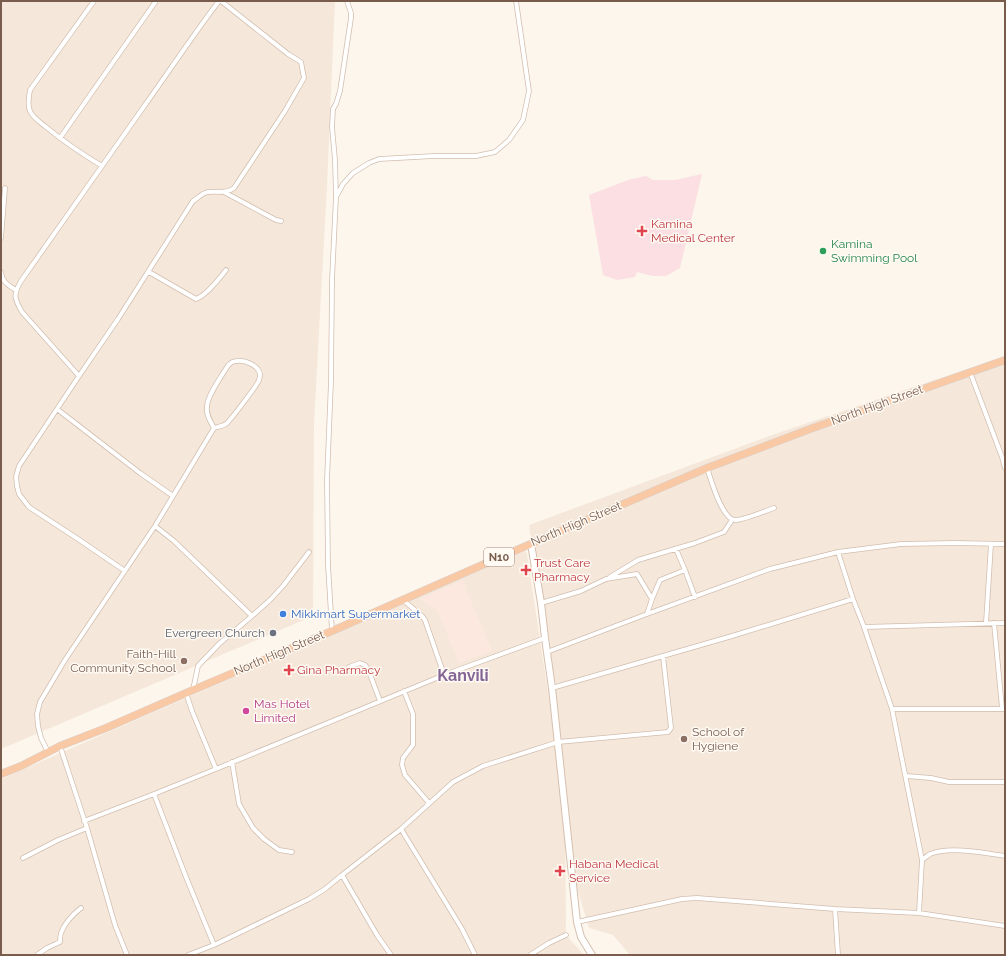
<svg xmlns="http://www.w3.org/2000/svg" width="1006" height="956" viewBox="0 0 1006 956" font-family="Raleway,sans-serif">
<rect width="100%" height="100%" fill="#fdf6ec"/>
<path fill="#f5e8da" d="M1 1H335L327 186 314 423 313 616 1 749Z
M1005 356V955H630L613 935 589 928 575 882 534 560 529 525 772 435Z
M525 550 527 554 565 804 566 935 584 955H1V779Z"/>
<path fill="#fde8e0" d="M463 580 468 595 492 651 459 663 438 611 420 599Z"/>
<path fill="#fbdfe3" d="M702 174 680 268 666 276H653L637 272 635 277 617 280 603 275 589 195 628 180 646 176 653 180H675Z"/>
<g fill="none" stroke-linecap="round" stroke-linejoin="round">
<g stroke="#d1beb0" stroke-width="5.5">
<path id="minor" d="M94 1 30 90C29 97 27 104 30 111 33 118 40 122 46 127 63 141 82 154 102 166
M60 138 156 1
M224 192 276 220 281 221
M336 197 335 160 332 127 333 109 336 104 340 91 351 18V13L347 1
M1 238 5 188
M1 272C2 282 8 285 16 290
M149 272 196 299C206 296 219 279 226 270
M970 372 1002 457 1005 468
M79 376 22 312C14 298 13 295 21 281 62 222 104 164 145 105 170 70 193 35 219 1
M57 409 140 473 173 496
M707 468C711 479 722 521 736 520 744 520 765 511 774 508
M155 526 174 541 252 616 270 600 283 586 309 552
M838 552 853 599 864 627 892 709 922 860 919 913
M685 570 695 597
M125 571 78 539 29 507 19 494 17 486 16 477 19 466 79 376 118 319 193 201C198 198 202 193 208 192 216 191 227 194 234 188L285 111 304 78 301 62 288 54 221 1
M610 577 638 560 695 543 724 532 732 520
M652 599 660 580 685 570 676 549
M403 600 422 616 425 620 444 675
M541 603 581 591 606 579 637 574 652 599 647 614
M986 623 991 544
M994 623 1002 708
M864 627 1005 623
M332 631 328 565 327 480 331 381 332 280 336 197 343 184 353 173 369 163 379 159 434 156H476L495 152 509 140 523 120 529 91 516 1
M547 652 647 614 770 569 838 552 901 544 955 543 1005 544
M349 667 360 663 365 665 368 669 380 701
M552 688 732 636 853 599
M193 690 198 666 219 644 252 616
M404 691 413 714V745L403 758 402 765 405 775 429 803
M186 693 192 711 216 769
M892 709H1005
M60 746 87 828 115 925 127 955
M48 752 41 738 38 726 37 714 40 702 65 660 155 526 214 428C217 427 223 426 226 424 230 421 258 384 259 380 260 378 260 376 260 374 258 365 245 360 237 361 233 361 229 364 227 367 221 377 207 396 207 407 206 414 210 421 214 428
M232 762 239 804 253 828 264 839 279 850 292 852
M906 776 931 778 949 782H1005
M154 794 216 769 444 675 545 638
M84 821 154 794 186 877 214 945
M401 829 462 929 475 955
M23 858 58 840 87 828
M922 860C925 858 927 856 930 854 950 846 984 853 1005 856
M342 875 377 935 391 955
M835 909 838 955
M577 922 682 899 697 898 835 909 919 913 1005 926
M37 955 47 948 60 942C60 939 60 936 61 933 65 922 72 915 81 908
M188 955 214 945 309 899 325 889 342 875 401 829 453 782 483 766 558 742 668 732 671 728 663 656
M530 955 549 943 566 935"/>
</g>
<g stroke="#d6c0b0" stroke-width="8">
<path id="secondary" d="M531 544 541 603 545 638 552 688 577 922 581 937 592 955"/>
</g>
<g stroke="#dad1cd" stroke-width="8">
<path id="trunk" d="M1 774 21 766 60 746 106 728 193 690 332 631 498 558 707 468 810 429 1005 360"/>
</g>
<use href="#minor" stroke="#fff" stroke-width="4"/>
<use href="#secondary" stroke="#fff" stroke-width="6"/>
<use href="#trunk" stroke="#f9c8a4" stroke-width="7"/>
</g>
<g fill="#e0444e" stroke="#fffaf3" stroke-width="1.5">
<path d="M640 225h4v4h4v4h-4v4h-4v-4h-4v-4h4z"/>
<path d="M524 564h4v4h4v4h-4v4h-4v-4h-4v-4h4z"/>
<path d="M287 664h4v4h4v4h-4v4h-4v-4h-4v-4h4z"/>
<path d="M558 865h4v4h4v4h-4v4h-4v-4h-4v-4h4z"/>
</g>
<circle fill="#2e9e5b" stroke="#fffaf3" stroke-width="1.5" cx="823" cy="251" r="4"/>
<circle fill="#3f7fe0" stroke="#fffaf3" stroke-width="1.5" cx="283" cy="614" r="4"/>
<circle fill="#6b7280" stroke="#fffaf3" stroke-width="1.5" cx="273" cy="633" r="4"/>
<g fill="#8d6e63" stroke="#fffaf3" stroke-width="1.5">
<circle cx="184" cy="661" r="4"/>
<circle cx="684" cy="739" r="4"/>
</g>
<circle fill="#d1479c" stroke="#fffaf3" stroke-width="1.5" cx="246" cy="711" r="4"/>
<g text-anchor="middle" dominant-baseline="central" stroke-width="3" stroke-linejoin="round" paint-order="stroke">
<rect fill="#fffaf3" stroke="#a28b7f" stroke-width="1" x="484" y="548" width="30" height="18" rx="3"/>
<g font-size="11" font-weight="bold" fill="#7a5c4d">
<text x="499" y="557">N10</text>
</g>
<g font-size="12" fill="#be3a42" stroke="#fffaf3" text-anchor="start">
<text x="651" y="224">Kamina<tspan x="651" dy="14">Medical Center</tspan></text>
<text x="534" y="563">Trust Care<tspan x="534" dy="14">Pharmacy</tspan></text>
<text x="297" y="670">Gina Pharmacy</text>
<text x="569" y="864">Habana Medical<tspan x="569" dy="14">Service</tspan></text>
</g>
<g font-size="12" fill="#27864d" stroke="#fffaf3" text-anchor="start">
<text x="831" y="244">Kamina<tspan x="831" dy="14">Swimming Pool</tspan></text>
</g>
<g font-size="12" fill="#7a5c4d" stroke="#fffaf3">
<text transform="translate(877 405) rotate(-20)">North High Street</text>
<text transform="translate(576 524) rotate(-23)">North High Street</text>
<text transform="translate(279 653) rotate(-23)">North High Street</text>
</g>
<g font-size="12" fill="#366cbe" stroke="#fffaf3" text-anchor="start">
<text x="291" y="614">Mikkimart Supermarket</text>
</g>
<g font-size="12" fill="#5b616d" stroke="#fffaf3" text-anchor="end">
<text x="265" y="633">Evergreen Church</text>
</g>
<g font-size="12" fill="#785e54" stroke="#fffaf3" text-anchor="end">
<text x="176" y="654">Faith-Hill<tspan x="176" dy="14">Community School</tspan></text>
<text x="692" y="732" text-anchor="start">School of<tspan x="692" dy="14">Hygiene</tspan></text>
</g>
<g font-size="12" fill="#b23c85" stroke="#fffaf3" text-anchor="start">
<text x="254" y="704">Mas Hotel<tspan x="254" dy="14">Limited</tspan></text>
</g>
<g font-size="16" font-weight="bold" fill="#846695" stroke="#fffaf3">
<text x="463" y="675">Kanvili</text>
</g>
</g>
<rect width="1006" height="956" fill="none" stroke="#7a5c4d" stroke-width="4"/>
</svg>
